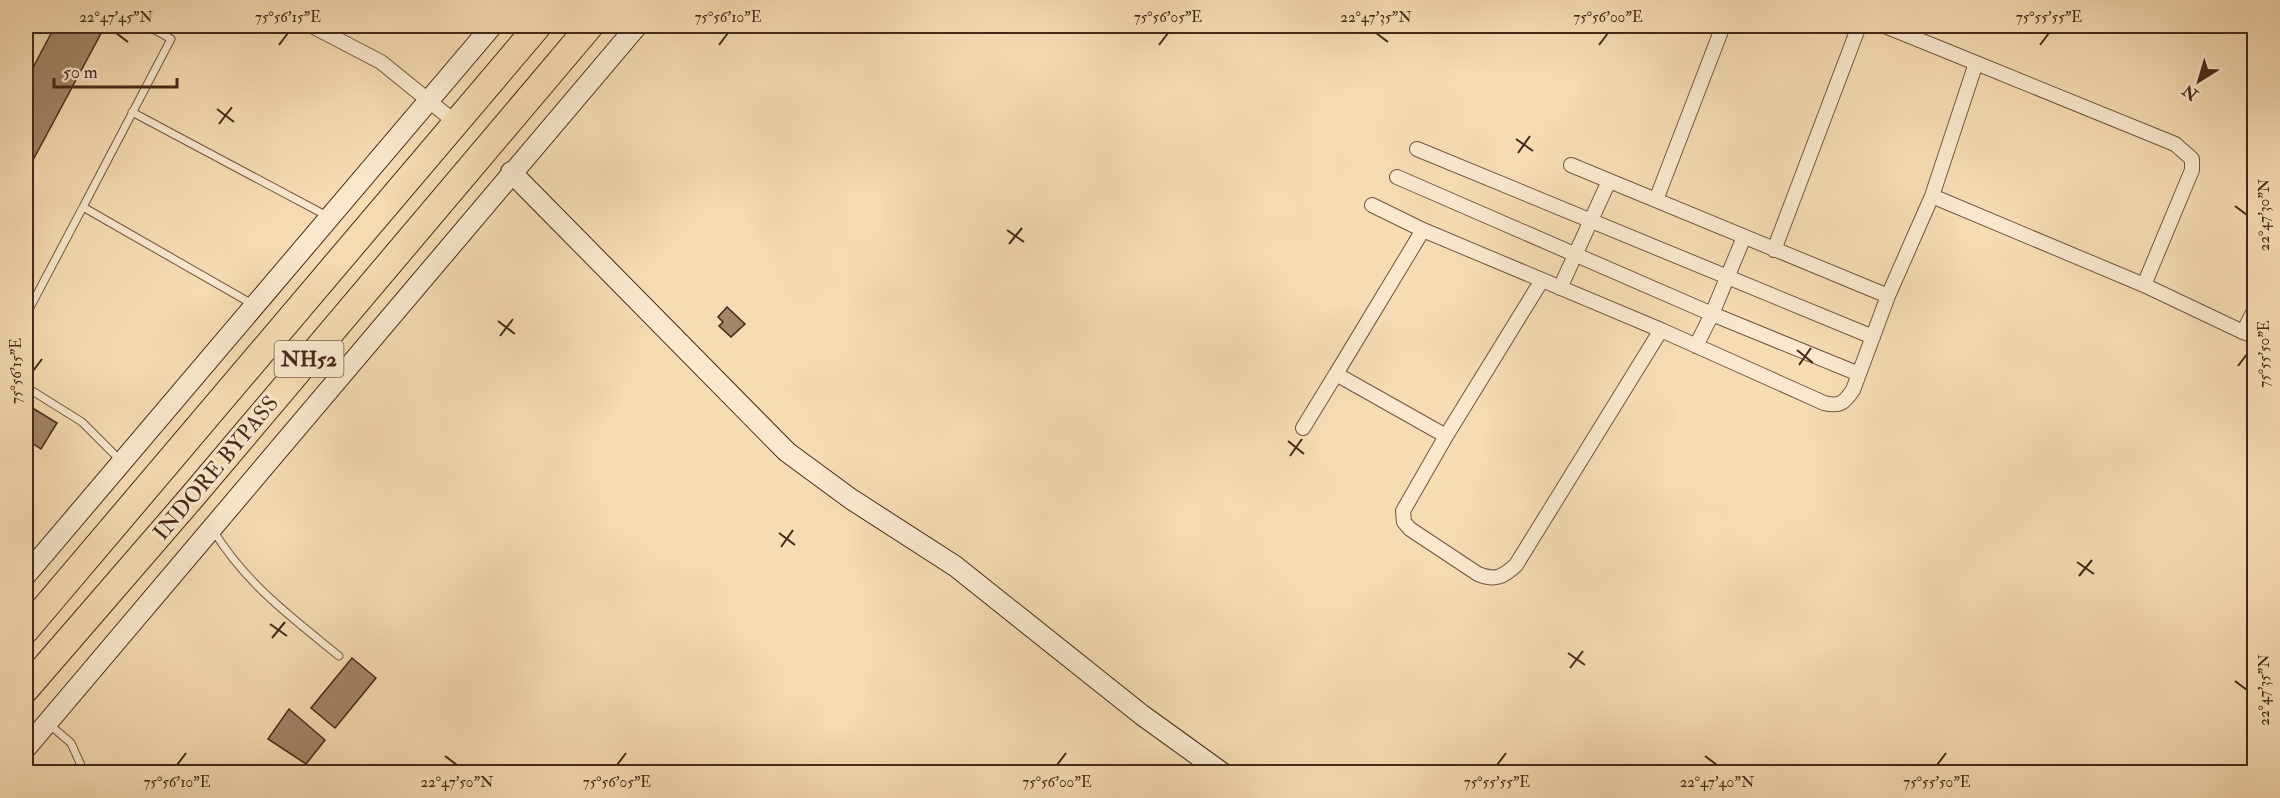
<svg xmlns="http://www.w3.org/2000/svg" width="2280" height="798" viewBox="0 0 2280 798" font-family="'IM FELL Double Pica',serif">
<rect width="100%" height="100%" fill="#f6dcb3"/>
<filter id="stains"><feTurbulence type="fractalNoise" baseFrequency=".00333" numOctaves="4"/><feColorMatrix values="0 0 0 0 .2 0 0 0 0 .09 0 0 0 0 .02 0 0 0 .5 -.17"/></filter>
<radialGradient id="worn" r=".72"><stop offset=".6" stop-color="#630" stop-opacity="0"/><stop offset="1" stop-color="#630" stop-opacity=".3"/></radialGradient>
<path fill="#a18669" stroke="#452819" stroke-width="1.5" d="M55 26H105L26 173V81Z
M727 307 745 324 731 337 719 326 723 322 718 317Z
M26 404 57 423 41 449 26 439Z
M352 658 376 678 335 728 311 708Z
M289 709 325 740 306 764 268 739Z"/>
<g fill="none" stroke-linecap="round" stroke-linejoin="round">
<g stroke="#715540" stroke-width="9">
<path id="lane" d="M148 26 171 39 83 207 254 305
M132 112 329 217
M26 315 83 207
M26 387 82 422 120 460
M213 530C246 584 291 617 339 656
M50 725 71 743 84 772"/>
</g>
<g stroke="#715540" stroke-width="16">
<path id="street" d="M312 26 381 62 455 122
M1885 26 1976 63
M1417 149 1873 337
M1571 165 1888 296
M1397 177 1712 314 1744 237
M1932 196 1976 63 2175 144 2192 159V170L2144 285
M1656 200 1723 26
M1372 205 1423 230 1661 330 1824 403C1840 407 1844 403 1853 390L1888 296 1932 196 2144 285 2243 332
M1423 230 1336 374 1446 436
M1774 250 1859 26
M1542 280 1446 436 1403 511 1404 522 1410 529 1478 574C1495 581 1503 577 1516 565L1661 330
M1560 288 1609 181
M2254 311 2243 332 2254 336
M1696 346 1712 314 1859 374
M1303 428 1336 374"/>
</g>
<g stroke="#452819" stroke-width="22">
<path id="secondary" d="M511 172 787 452 851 499 955 566 1142 715 1221 772
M26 575 492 26
M26 748 637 26"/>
</g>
<g stroke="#452819" stroke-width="28">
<path id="highway" d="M26 630 538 26
M26 689 192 497 590 26"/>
</g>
<use href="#lane" stroke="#f9e8ce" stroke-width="7"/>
<use href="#street" stroke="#f9e8ce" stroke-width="14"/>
<use href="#secondary" stroke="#f9e8ce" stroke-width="20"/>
<use href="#highway" stroke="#f6dcb3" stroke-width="26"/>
</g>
<path fill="none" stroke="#452819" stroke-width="2" d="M116 33 128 42M1376 33 1388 42M279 45 288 33M719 45 728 33M1159 45 1168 33M1599 45 1608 33M2040 45 2049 33M217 109 234 122M219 124 232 107M1516 139 1533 151M1518 153 1530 136M2235 206 2247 215M1007 230 1024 242M1009 244 1022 228M498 321 515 334M500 336 513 319M1797 350 1813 363M1799 365 1811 348M2238 366 2247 354M33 371 42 359M1288 441 1304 454M1290 456 1302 439M779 533 795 545M781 547 793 530M2077 562 2094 574M2079 576 2092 560M270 624 287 636M272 638 285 622M1568 653 1585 665M1570 668 1583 651M2235 681 2247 690M445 756 457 765M1705 756 1717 765M177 765 186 753M617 765 626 753M1057 765 1066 753M1497 765 1506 753M1937 765 1946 753"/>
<g text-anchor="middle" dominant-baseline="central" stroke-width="6" stroke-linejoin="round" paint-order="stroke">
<rect fill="#f9e8ce" stroke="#7b624f" stroke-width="1.5" x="274.5" y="341" width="69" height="36" rx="4.5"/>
<g font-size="21" font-weight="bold" fill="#452819">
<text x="309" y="359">NH52</text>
</g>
<g font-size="22" fill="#452819" stroke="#f9e8ce">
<text transform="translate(216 468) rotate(-50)">INDORE BYPASS</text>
</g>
</g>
<rect width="2280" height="798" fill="none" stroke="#f6dcb3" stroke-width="66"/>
<g transform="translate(2199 81) rotate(217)" stroke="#f9e8ce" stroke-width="4.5" paint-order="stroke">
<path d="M0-4.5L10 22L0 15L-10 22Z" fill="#452819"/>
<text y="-9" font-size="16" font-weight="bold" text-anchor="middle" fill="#452819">N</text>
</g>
<path d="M54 78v9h123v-9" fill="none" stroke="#452819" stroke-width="3"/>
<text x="63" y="78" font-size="18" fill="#452819" stroke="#f9e8ce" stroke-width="4.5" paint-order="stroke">50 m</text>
<rect x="33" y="33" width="2214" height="732" fill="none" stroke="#452819" stroke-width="2"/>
<g font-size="15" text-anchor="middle" fill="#452819">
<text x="116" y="22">22°47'45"N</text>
<text x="288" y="22">75°56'15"E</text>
<text x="728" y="22">75°56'10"E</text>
<text x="1168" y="22">75°56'05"E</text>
<text x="1376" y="22">22°47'35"N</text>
<text x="1608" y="22">75°56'00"E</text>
<text x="2049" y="22">75°55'55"E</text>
<text transform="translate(2264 215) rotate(-90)" y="5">22°47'30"N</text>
<text transform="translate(2264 354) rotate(-90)" y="5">75°55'50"E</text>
<text transform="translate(16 371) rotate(-90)" y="5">75°56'15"E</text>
<text transform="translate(2264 690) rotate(-90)" y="5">22°47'35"N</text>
<text x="177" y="787">75°56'10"E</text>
<text x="457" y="787">22°47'50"N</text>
<text x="617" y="787">75°56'05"E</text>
<text x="1057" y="787">75°56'00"E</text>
<text x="1497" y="787">75°55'55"E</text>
<text x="1717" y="787">22°47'40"N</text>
<text x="1937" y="787">75°55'50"E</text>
</g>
<rect width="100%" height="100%" filter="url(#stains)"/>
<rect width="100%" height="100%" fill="url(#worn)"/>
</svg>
